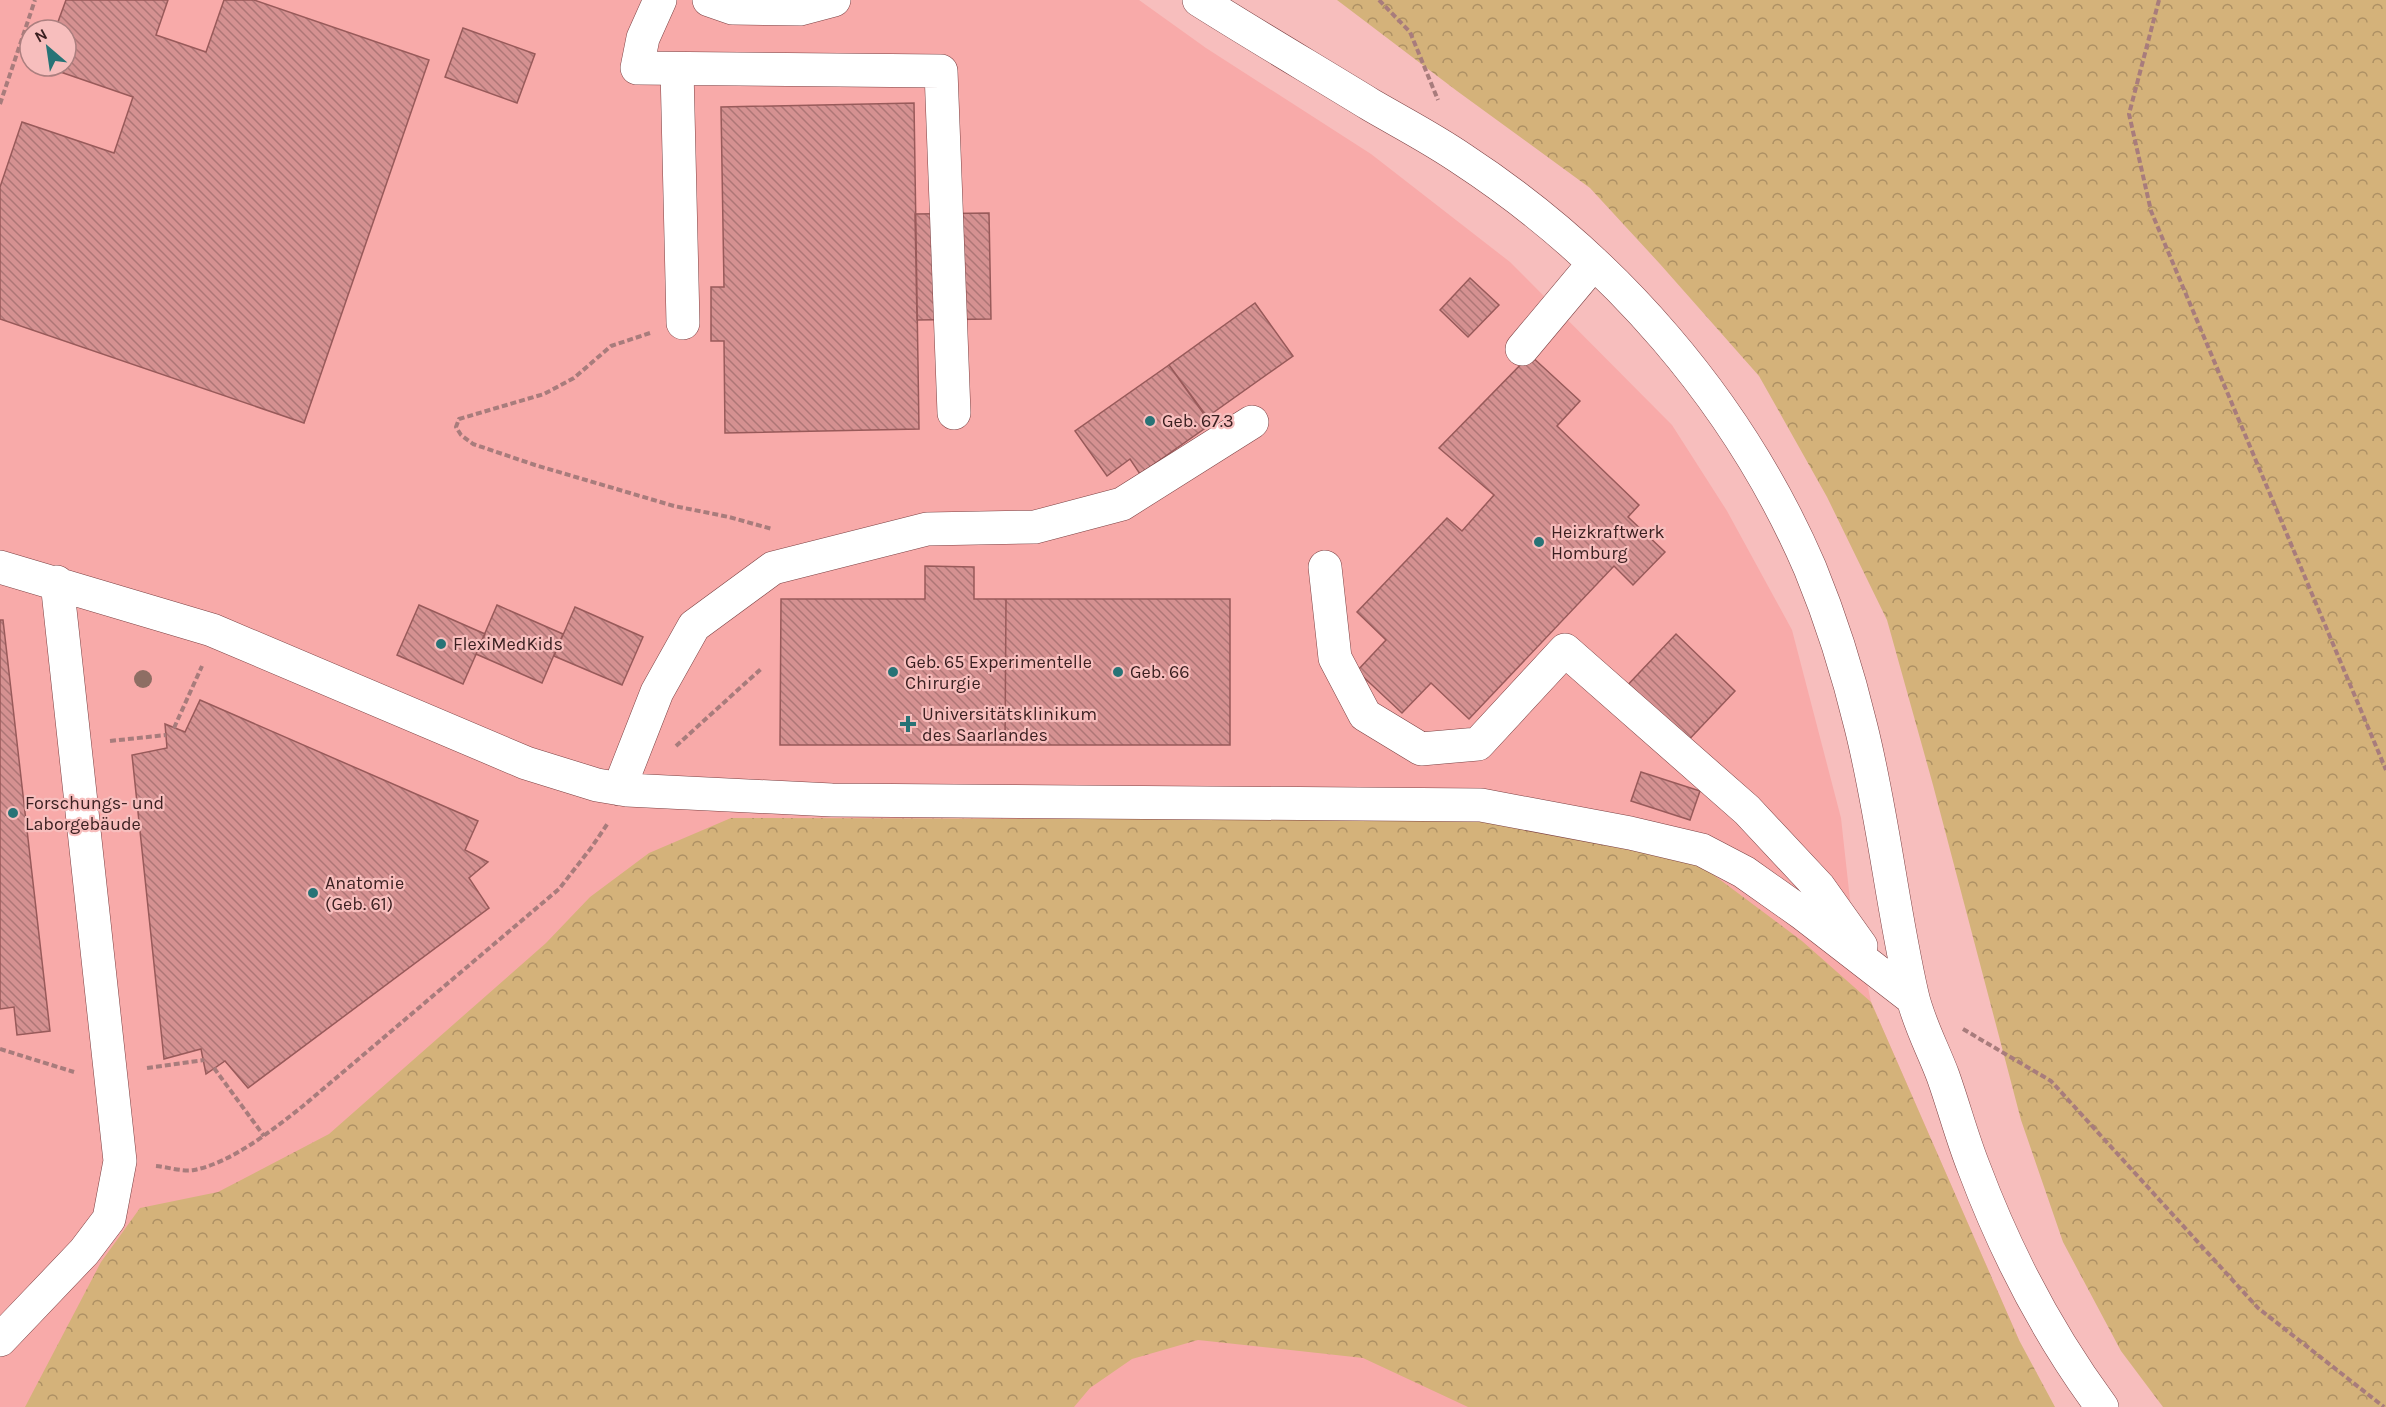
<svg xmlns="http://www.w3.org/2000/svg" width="2386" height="1407" viewBox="0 0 2386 1407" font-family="Karla,sans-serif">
<defs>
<pattern id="forest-crowns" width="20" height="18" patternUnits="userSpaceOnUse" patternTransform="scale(1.5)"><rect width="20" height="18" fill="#d4b27a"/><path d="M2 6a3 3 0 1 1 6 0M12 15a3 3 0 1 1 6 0" fill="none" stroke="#ad9064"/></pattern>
<pattern id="building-back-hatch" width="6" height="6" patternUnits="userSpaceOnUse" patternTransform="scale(1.5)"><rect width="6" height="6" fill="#d59191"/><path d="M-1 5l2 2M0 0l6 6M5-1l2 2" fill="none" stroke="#ae7676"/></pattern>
</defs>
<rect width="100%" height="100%" fill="#f7bebd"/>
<path fill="#f8aaa9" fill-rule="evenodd" d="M0 0H1139L1206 48 1371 154 1510 262 1672 425 1727 511 1792 630 1841 818 1850 900 1871 1002 2019 1340 1976 1407H0ZM30 30H66V66H30Z"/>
<path fill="url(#forest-crowns)" d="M1337 0H2386V1407H2163L2121 1351 2063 1242 2021 1120 1933 785 1887 620 1827 497 1759 376 1660 264 1590 188 1457 91Z
M731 818 1484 820 1699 864 1802 941 1871 1002 2019 1340 2055 1407H1468L1363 1358 1198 1340 1132 1359 1090 1388 1074 1407H25L101 1262 140 1208 218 1192 329 1134 546 943 590 897 649 853Z"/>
<path fill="url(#building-back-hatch)" stroke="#985a5a" stroke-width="1.5" d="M66 0H168L156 35 206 52 224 0H254L429 60 304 423 0 319V187L22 122 114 153 133 97 43 66H66V30H55Z
M463 28 535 54 517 103 445 77Z
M914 103 919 429 725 433 724 341H711V287H724L721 107Z
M989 213 991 319 917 320 915 214Z
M1470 278 1499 305 1468 337 1440 310Z
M1255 303 1293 356 1207 417 1169 365Z
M1530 355 1580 401 1557 426 1639 505 1628 517 1665 552 1633 585 1614 566 1469 719 1431 683 1402 713 1357 671 1386 640 1357 612 1447 518 1462 531 1494 495 1439 448Z
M1169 365 1211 424 1140 474 1130 459 1107 476 1075 431Z
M925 566 974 567V599H1006L1005 745H780L781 599H925Z
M1006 599H1230V745H1005Z
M419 605 485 634 463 684 397 655Z
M497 605 563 634 542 683 476 654Z
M575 607 643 637 622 685 554 656Z
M0 620H3L50 1031 17 1035 14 1007 0 1009Z
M1676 634 1735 691 1682 747 1622 691Z
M200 700 478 821 465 850 488 862 469 878 489 908 248 1088 225 1061 206 1074 201 1049 164 1059 132 755 167 748 165 724 185 732Z
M1641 772 1700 791 1690 820 1631 801Z"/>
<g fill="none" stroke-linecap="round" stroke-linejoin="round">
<g stroke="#7c4042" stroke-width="34">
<path id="minor" d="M660 0 643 38 637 68 941 71 954 413
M709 0 732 8 800 9 834 0
M1199 0C1256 36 1314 70 1371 105 1402 123 1433 139 1462 159 1613 258 1738 401 1810 568 1831 619 1848 673 1861 727 1883 815 1892 906 1912 994 1918 1022 1933 1049 1943 1076 1954 1107 1962 1138 1974 1168 2006 1253 2048 1334 2102 1407
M677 69 683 323
M1522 349 1594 263
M0 567 212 630 526 763 597 785 627 790 832 800 1481 805 1630 833 1702 850 1744 872 1802 913 1913 999
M1325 567 1335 658 1365 715 1421 749 1478 744 1565 650 1747 810 1819 887 1861 946
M619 789 657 692 694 626 773 568 927 529 1035 527 1122 504 1252 422
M0 1340 84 1252 109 1219 120 1161 57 582"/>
</g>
<path stroke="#a87c7c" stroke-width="4" stroke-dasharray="6 3" stroke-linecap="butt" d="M1379 0 1410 32 1438 100
M2159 0 2129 114 2151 211 2386 770
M0 104 35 0
M650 333 611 346 574 378 544 394 459 419 456 427 461 435 473 444 535 465 674 506 729 517 772 529
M174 728 202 666
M110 741 166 735
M676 746 762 668
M1963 1029 2051 1081 2258 1308 2384 1407
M0 1049 74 1072
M147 1068 204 1060
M214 1068 264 1136
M156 1166C167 1167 183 1172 194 1170 231 1163 274 1129 303 1106L559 889 591 848 608 823"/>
<use href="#minor" stroke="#fff" stroke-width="33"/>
</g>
<circle fill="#8e6e64" cx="143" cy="679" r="9"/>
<g fill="#287376" stroke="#f7bebd" stroke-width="2">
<circle cx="1150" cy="421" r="6"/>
<circle cx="1539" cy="542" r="6"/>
<circle cx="441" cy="644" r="6"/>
<circle cx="893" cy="672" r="6"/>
<circle cx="1118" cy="672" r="6"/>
<path d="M905 715h6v6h6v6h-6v6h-6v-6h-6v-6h6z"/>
<circle cx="13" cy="813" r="6"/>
<circle cx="313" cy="893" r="6"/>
</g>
<g text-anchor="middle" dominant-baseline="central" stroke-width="4.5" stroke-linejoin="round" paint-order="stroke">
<g font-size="18" fill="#3b2021" stroke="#f7bebd" text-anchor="start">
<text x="1162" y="421">Geb. 67.3</text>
<text x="1551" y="532">Heizkraftwerk<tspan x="1551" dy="21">Homburg</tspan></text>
<text x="453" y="644">FlexiMedKids</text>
<text x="905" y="662">Geb. 65 Experimentelle<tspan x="905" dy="21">Chirurgie</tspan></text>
<text x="1130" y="672">Geb. 66</text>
<text x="922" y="714">Universitätsklinikum<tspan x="922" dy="21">des Saarlandes</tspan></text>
<text x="25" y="803">Forschungs- und<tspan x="25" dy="21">Laborgebäude</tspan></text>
<text x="325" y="883">Anatomie<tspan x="325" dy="21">(Geb. 61)</tspan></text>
</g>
</g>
<g transform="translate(48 48) rotate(331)"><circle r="28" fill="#f7bebd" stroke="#ac7f7f" stroke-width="1.5"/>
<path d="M0-4.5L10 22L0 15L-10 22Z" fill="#287376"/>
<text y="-9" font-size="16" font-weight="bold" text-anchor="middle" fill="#3b2021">N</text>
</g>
</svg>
